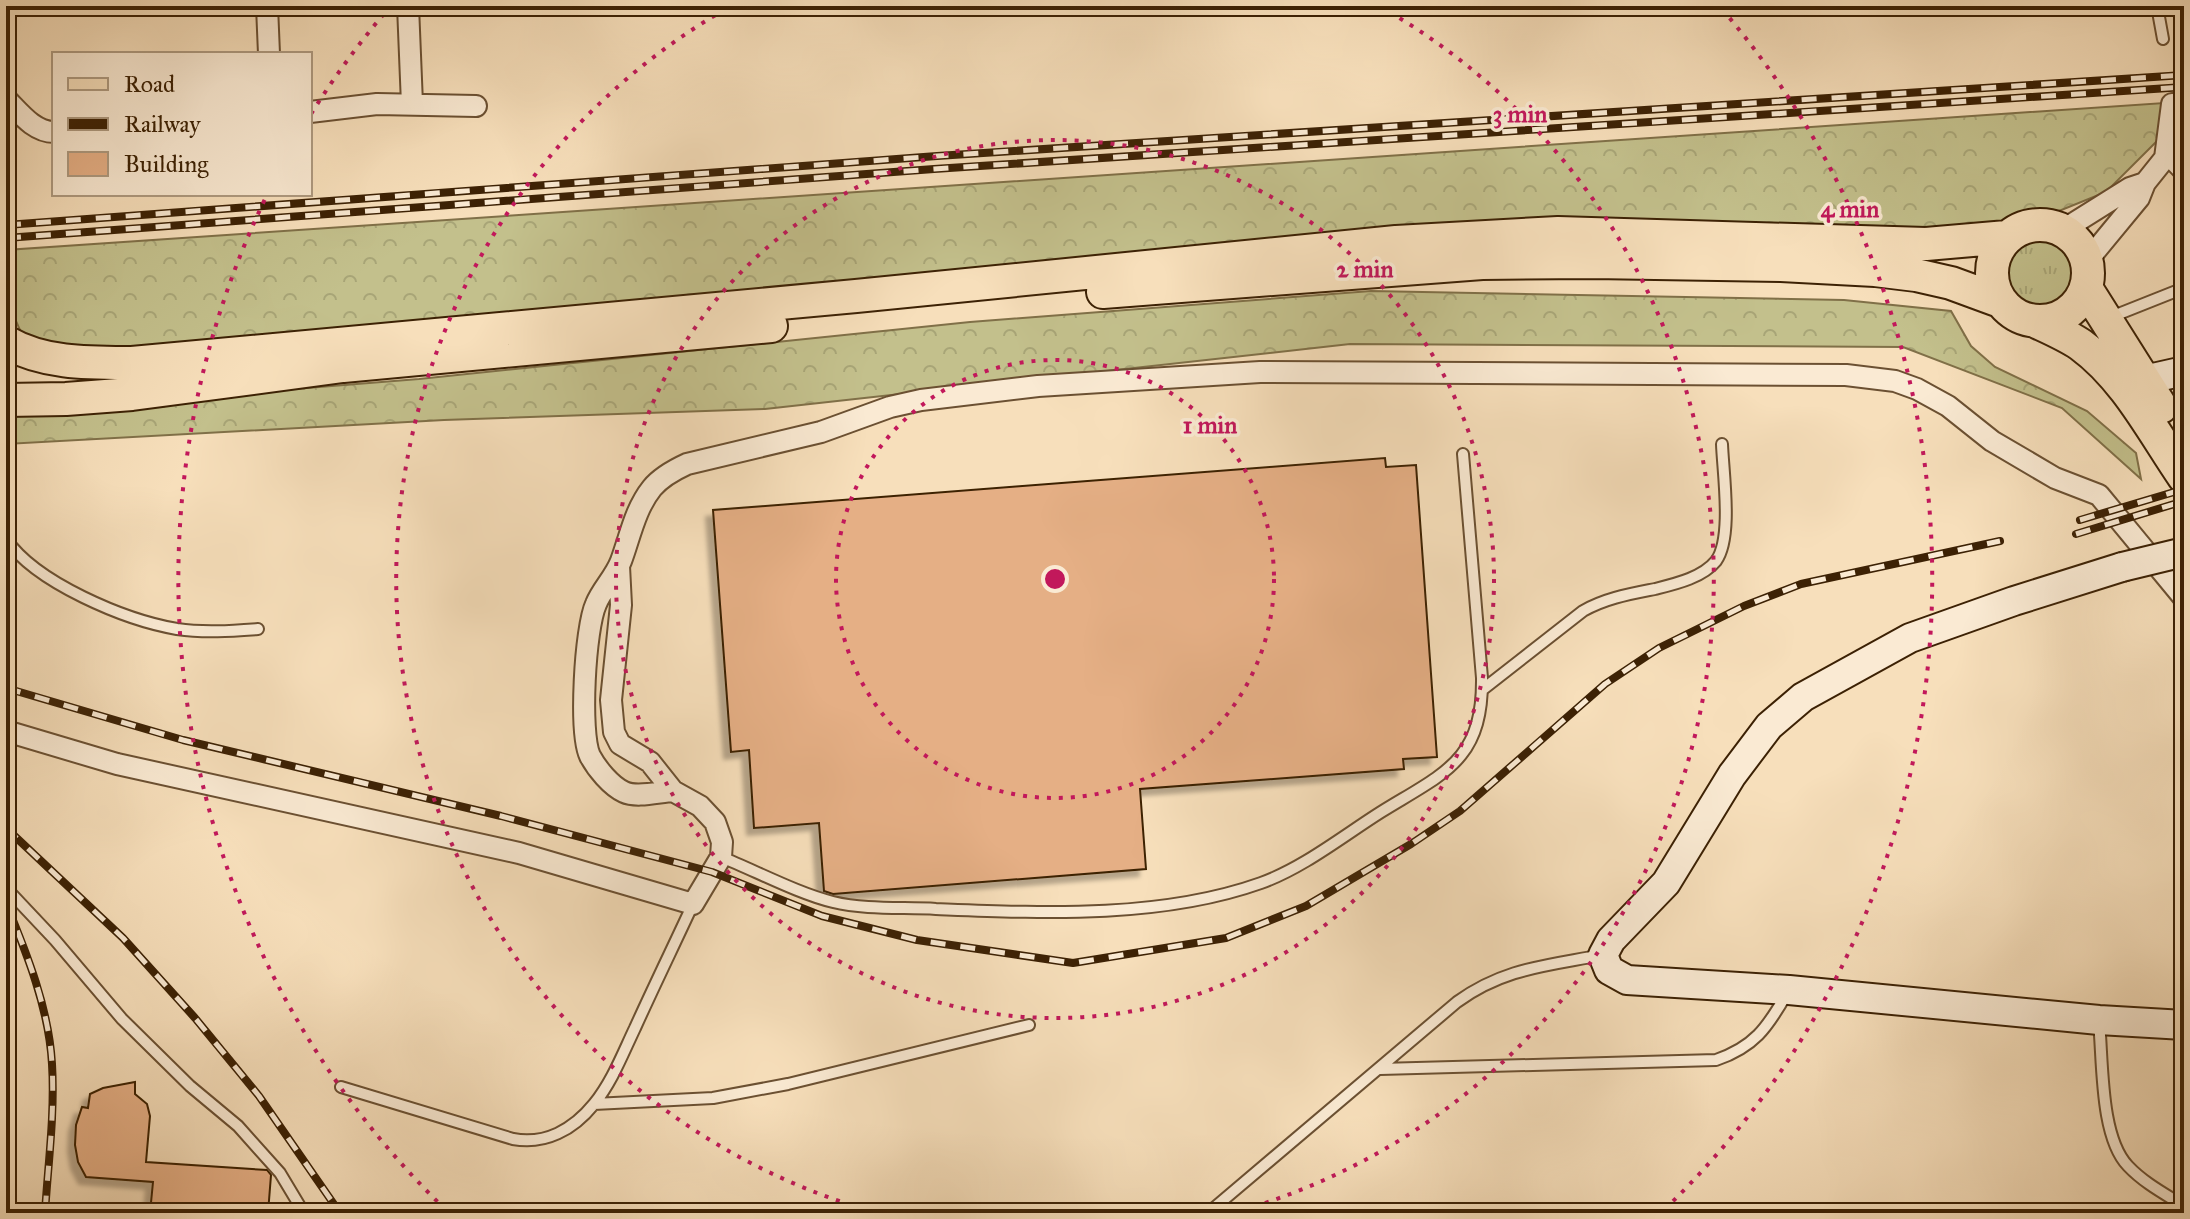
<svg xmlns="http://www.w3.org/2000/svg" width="2190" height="1219" viewBox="0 0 2190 1219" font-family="'IM FELL Great Primer',serif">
<defs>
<pattern id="grass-tufts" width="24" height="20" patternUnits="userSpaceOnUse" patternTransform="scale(2)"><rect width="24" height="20" fill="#c3c08c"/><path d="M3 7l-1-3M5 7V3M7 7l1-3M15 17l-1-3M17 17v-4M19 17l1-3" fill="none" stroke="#a8a577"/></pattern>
<pattern id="forest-crowns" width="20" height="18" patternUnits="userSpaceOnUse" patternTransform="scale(2)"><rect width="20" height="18" fill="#c3c08c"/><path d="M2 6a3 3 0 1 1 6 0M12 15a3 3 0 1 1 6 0" fill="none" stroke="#a8a577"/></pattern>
<filter id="shadow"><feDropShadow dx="-7" dy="7" stdDeviation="2" flood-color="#0004"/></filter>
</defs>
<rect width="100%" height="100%" fill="#f7dfbb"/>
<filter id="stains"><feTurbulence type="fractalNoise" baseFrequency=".0025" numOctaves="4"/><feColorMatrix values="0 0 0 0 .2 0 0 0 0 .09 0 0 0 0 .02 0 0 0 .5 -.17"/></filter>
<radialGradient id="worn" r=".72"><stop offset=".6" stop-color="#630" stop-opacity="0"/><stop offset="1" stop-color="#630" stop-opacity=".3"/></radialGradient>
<path fill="url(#grass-tufts)" stroke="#807048" stroke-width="2" d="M2005 274a36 36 0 1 1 72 0a36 36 0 1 1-72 0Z"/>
<path fill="url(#forest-crowns)" stroke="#807048" stroke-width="2" d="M2164 103 2160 138 2106 192 2054 213 1952 237 1550 229 221 345 29 350 6 299V250Z
M1371 291 1844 300 1951 311 1971 346 1995 367 2087 411 2136 453 2141 479 2062 408 1903 347 1350 344 765 409 444 420 6 444V412L419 379 970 322Z"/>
<path fill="#e5af85" stroke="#3c2104" stroke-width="2" filter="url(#shadow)" d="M1385 458 1386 467 1416 465 1437 757 1403 759 1404 769 1140 789 1146 869 833 894 824 891 819 823 754 828 749 750 731 752 713 510Z
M135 1082V1094L147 1104 150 1116 146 1162 267 1170 271 1175 268 1213H150L153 1182 86 1177 78 1162 75 1145 76 1125 82 1107 88 1108 90 1094 103 1088Z"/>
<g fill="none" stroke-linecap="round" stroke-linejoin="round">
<g stroke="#6b5032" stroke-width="14">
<path id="lane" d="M2157 6 2163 39
M2157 8 2184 9
M2165 158 2184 178
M2111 317 2184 288
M6 539C36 583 125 620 177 629 204 633 231 631 258 629
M1482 690 1583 611C1606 598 1630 594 1655 589 1675 584 1702 578 1716 561 1733 538 1723 473 1722 444
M721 857C754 870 799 894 833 902 866 910 903 907 936 909 1041 913 1160 919 1261 883 1303 868 1343 836 1381 812 1444 773 1483 761 1482 678L1463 454
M6 888 55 940 122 1019 190 1086 238 1126 280 1173 304 1213
M2099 1022C2103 1062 2100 1137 2128 1166 2144 1183 2165 1194 2184 1206
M1380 1069 1716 1060C1754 1047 1767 1028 1786 995
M341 1087 513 1139C545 1145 573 1130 594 1104 612 1082 623 1053 635 1028 654 986 674 945 693 904
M594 1104 713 1098 788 1084 1029 1025
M1208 1213 1457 1002C1504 968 1546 966 1602 955"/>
</g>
<g stroke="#6b5032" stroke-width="24">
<path id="street" d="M267 6 269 54
M408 6 412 104
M6 99C20 113 34 132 54 132
M310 112 377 104 476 106
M2063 230 2130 188 2145 183
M2087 261 2139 198 2145 183 2165 158 2172 104
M6 731 117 764 519 853 693 904 721 857 722 842 715 822 700 806 673 791 650 762 620 744 614 732 611 700 621 605 619 566
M673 791C658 792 637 798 624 792 611 786 597 769 590 756 579 733 585 628 596 604 602 589 615 577 621 561 630 537 635 509 652 488 661 477 674 470 687 464L821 432 890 407 921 400 1038 386 1260 372 1846 375 1895 381 1917 389 1948 406 1992 441 2055 478 2099 495 2184 598"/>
</g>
<g stroke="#3c2104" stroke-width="32">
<path id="secondary" d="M2144 380 2184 371
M2122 567 2014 601 1910 638 1803 697 1769 726 1732 775 1666 883 1611 940 1603 955 1609 970 1627 980 1789 990 2099 1020 2184 1025"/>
</g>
<g stroke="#3c2104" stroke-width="36">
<path id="primary" d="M1992 273a48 48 0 1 1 96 0a48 48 0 1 1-96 0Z
M2086 288 2161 407
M1103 292 1482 263 1593 262 1781 265 1875 270 1916 275 1951 283 2000 301
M2037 322C2052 329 2068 336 2081 345 2126 378 2153 432 2184 477
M6 342C44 364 89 363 132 363L856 296 1396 242 1558 233 1926 244 2007 237
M6 400 66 399 132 394 343 366 771 326"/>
</g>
<use href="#lane" stroke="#faead3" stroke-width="10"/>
<use href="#street" stroke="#faead3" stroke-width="20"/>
<use href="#secondary" stroke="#faead3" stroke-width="28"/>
<use href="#primary" stroke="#f7dfbb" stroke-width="32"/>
<g stroke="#3c2104" stroke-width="8">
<path id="rail" d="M6 225 937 156 2184 75
M6 238 934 169 2184 87
M2080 520 2184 489
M2076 534 2184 501
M6 688 183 740 501 816 712 872 822 916 917 940 1073 963 1226 938 1306 906 1411 844 1460 811 1605 684 1659 648 1744 606 1801 584 2000 541
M6 828 123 938 195 1018 259 1096 340 1213
M6 903C27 954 49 1009 52 1064 55 1114 48 1164 45 1213"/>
</g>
<use href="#rail" stroke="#faead3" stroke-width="5" stroke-dasharray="15" stroke-linecap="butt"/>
<g stroke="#3c2104" stroke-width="32" stroke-linecap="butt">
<path id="secondary-bridge" d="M2122 567 2184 552"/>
</g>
<use href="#secondary-bridge" stroke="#faead3" stroke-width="28"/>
</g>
<g fill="none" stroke="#c2185b" stroke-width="4" stroke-dasharray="4 8">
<circle cx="1055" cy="579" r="219"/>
<circle cx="1055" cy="579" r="439"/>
<path d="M874 1212A658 658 0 0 1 731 6M1379 6A658 658 0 0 1 1236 1212"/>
<path d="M446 1210A877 877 0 0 1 267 195M311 114A877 877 0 0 1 388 9M1722 9A877 877 0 0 1 1664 1210"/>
</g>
<circle cx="1055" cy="579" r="12" fill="#c2185b" stroke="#faead3" stroke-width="4"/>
<g font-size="24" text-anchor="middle" font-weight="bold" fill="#c2185b" stroke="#faead3" stroke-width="7" stroke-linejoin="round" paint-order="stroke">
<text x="1520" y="122">3 min</text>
<text x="1850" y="217">4 min</text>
<text x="1365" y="277">2 min</text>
<text x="1210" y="433">1 min</text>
</g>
<rect width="2190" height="1219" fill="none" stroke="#f7dfbb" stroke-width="32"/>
<rect x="8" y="8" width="2174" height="1203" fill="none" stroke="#3c2104" stroke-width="4"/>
<rect x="16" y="16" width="2158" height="1187" fill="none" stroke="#3c2104" stroke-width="2"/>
<rect x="52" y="52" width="260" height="144" fill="#faead3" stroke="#ae9a80" stroke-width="2"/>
<rect x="68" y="78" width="40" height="12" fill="#f7dfbb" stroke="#ae9a80" stroke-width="2"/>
<text x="124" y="92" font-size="24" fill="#3c2104">Road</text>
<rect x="68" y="118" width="40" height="12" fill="#3c2104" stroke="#ae9a80" stroke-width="2"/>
<text x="124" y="132" font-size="24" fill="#3c2104">Railway</text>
<rect x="68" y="152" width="40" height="24" fill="#e5af85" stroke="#ae9a80" stroke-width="2"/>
<text x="124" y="172" font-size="24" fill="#3c2104">Building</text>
<rect width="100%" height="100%" filter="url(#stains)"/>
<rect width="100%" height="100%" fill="url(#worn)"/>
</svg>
